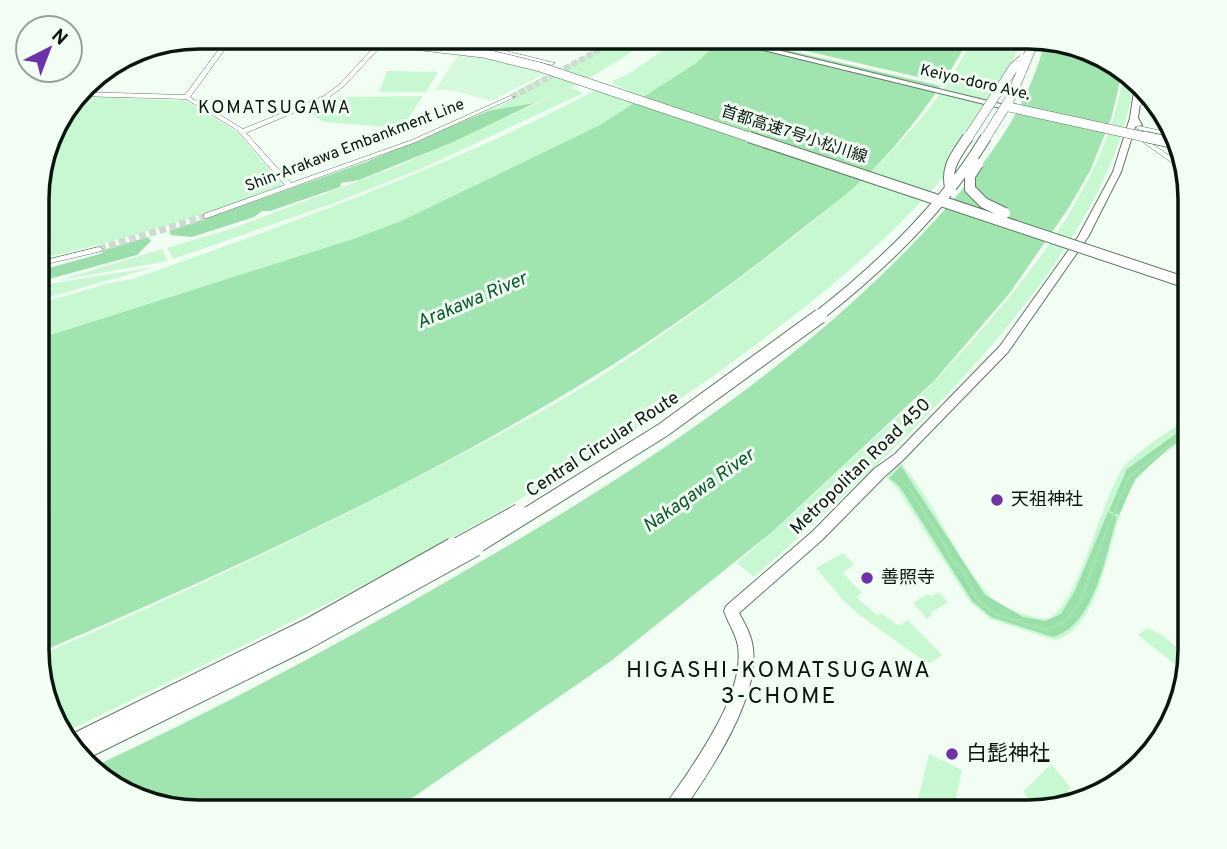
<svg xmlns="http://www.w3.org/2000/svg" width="1227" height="849" viewBox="0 0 1227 849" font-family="Overpass,'Noto Sans JP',sans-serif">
<rect width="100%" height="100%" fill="#f2fdf4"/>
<path fill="#d5f9dc" d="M459 54 474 55 548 72 491 101 452 90H435Z"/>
<path fill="#c7f8d2" d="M1023 37 1004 81 949 153 957 161C896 236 820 297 742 355 539 505 311 613 84 723L61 734 59 731 38 671V656C168 601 295 541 420 476 489 440 560 404 624 361 677 326 727 289 777 250 850 194 934 124 972 38Z
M677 40H721L696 63 600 125 401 221 356 238 38 339V304L110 283 133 279C290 223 448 168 596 90L619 95 628 90 614 85 613 81 632 72Z
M621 41H648C602 71 545 111 488 111L516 98 510 94 551 73 560 75 568 70 562 68 608 43 614 45Z
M1124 69 1134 80C1111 263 886 459 754 577L737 563C778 528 816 492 855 456 876 436 898 418 918 398 1001 313 1110 191 1124 69Z
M387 71 438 72 426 92H379Z
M571 88 583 93 425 167 337 202 173 259 167 248 231 229 396 167Z
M77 96 186 101 236 131 281 182 282 187C202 216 121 242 38 259V178L57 122 64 119 60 116Z
M423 96 402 128 324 122 308 112 338 97Z
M162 249 168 261 60 280Z
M155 267 49 297 46 284H49Z
M1190 418V436C1172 448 1149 462 1136 481 1106 522 1108 625 1055 640L990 619 970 602 897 488 886 477 901 463C935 502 953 554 987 593 1000 608 1031 620 1051 618 1082 594 1098 509 1121 471 1133 452 1170 431 1190 418Z
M843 553 854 564 843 573 862 593 856 597 878 616 881 613 899 626 908 620 942 655 930 663 923 660 858 614 842 599 816 568Z
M939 592 948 603 931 612 932 615 927 619 913 603 928 594 931 596Z
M1147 628 1162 635 1190 658 1185 672 1138 635Z
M929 754 962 770 953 812H915Z
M1051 764 1071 788 1068 790 1070 794 1054 801 1057 806 1034 811 1024 791Z"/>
<path fill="#9adeaa" d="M535 103 453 142 359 180 341 183 340 187 270 211H262L254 217 192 237 171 235 169 231 366 162 488 111Z
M148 237 151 241 137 255 38 282V271L103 253V250Z
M1190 424V433L1169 448 1135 479 1119 515 1109 511 1127 469Z
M901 466 985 595 1023 617 1045 621 1061 614 1075 591 1108 512 1117 517C1106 554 1095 625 1053 637L991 617 972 601 900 487 889 478Z"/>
<path fill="#a0e5b0" d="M969 38C943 89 895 152 851 190 830 208 806 225 784 243 566 418 294 543 38 653V339L356 238 401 221 600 125 696 63 721 40Z
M1045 40 1123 69 1111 119 1090 171 1068 209 1009 294 934 381 771 533 611 661 415 796 385 812H189L101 779 91 768C213 711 334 647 451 579 625 479 802 367 938 217 984 167 1030 107 1045 40Z"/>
<path fill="#f2fdf4" d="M744 40H759L948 84 945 87Z"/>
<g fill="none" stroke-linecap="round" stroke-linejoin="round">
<path stroke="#a0e5b0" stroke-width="2.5" d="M911 491 947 549
M1099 549 1129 477 1190 429"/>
<path stroke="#a0e5b0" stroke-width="3.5" d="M946 547 951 558 963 571 977 599 995 614 1046 630 1067 620 1080 602 1100 547"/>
<path stroke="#cfdad1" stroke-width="6" stroke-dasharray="6 2.5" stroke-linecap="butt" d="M512 97 612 43"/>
<path stroke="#cfdad1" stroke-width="7" stroke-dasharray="7 3.5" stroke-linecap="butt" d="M99 249 207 216"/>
<g stroke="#5e7863" stroke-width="1">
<path id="minor" d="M619 41 612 45 609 43 612 41Z
M384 43 411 44 414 46 411 48 380 47 344 86 328 98 246 133 291 183 412 140 510 96 515 97 416 142 207 218H204V214L285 185 237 130 186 99 77 96 80 92 185 95 222 45H228L190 97 243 129 324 96 340 84 374 47 287 46 284 44Z
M445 43H456L489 47 555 63 552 65 489 51Z
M1144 91 1147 95 1140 106H1136L1135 105Z
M1139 126 1175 134 1176 138 1137 129 1136 128Z
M1144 141H1148L1184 166 1185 172 1144 143Z
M99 247 103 249 102 251 38 266V262Z"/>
</g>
<g stroke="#5e7863" stroke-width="2">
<path id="major" d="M1137 83 1142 89 1138 118 1142 125 1135 127 1121 172 1088 237 1008 352 903 460 884 477 822 540 739 613C745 624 752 636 753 649 759 700 710 771 682 812H663C669 797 681 784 689 771 710 739 744 687 738 646 736 634 728 623 724 611L726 606 812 532 874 469 895 454 1000 346 1078 237 1113 172 1130 118 1135 85Z"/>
</g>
<g stroke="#5e7863" stroke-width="2">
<path id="highway" d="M722 40H736L1013 107 1009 110Z
M378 43H415L418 45 414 47Z"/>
</g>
<use href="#minor" fill="#fff" fill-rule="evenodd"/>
<use href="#major" fill="#fff" fill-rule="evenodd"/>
<use href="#highway" fill="#fff" fill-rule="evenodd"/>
<g stroke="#5e7863" stroke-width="10" stroke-linecap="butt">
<path id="highway-bridge-far3" d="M414 45 483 53 540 67 755 139
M1009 107 1154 139
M967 139 1014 67 1023 59
M985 139 1010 99 1036 37"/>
</g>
<g stroke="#5e7863" stroke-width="12" stroke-linecap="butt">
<path id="highway-bridge-far2" d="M749 137 1190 284
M1146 137 1178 144
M978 164 970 176V189L984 203 1005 213
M951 191C944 168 956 155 968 137
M817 317C881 267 944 207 986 137"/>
</g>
<g stroke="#5e7863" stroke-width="16" stroke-linecap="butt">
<path id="highway-bridge-far1" d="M450 549 519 511
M472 549 663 430 820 316"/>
</g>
<g stroke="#5e7863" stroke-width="20" stroke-linecap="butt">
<path id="highway-bridge" d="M70 745 312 626 453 547
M78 753 303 642 475 547"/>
</g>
<use href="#highway-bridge-far3" stroke="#fff" stroke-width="9"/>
<use href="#highway-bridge-far2" stroke="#fff" stroke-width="10"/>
<use href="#highway-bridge-far1" stroke="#fff" stroke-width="14"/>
<use href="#highway-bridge" stroke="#fff" stroke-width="18"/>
</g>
<g fill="#6c34aa" stroke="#f2fdf4" stroke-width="2.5">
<circle cx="997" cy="500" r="7"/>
<circle cx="867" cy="578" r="7"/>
<circle cx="952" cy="754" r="7"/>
</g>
<g text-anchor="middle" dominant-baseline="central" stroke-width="6" stroke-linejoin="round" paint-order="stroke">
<g font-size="16" fill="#0a150d" stroke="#f2fdf4">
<text transform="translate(975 83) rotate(13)">Keiyo-doro Ave.</text>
<text transform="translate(794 135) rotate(18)">首都高速7号小松川線</text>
<text transform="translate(355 146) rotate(-21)">Shin-Arakawa Embankment Line</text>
</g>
<g font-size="18" letter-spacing="2" fill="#0a150d" stroke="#f2fdf4">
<text x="275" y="108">KOMATSUGAWA</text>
</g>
<g font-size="18" fill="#0a150d" stroke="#f2fdf4">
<text transform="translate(603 445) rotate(-33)">Central Circular Route</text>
<text transform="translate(861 467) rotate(-44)">Metropolitan Road 450</text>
</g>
<g font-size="18" fill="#0a150d" stroke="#f2fdf4" text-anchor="start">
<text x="1011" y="500">天祖神社</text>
<text x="881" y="578">善照寺</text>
</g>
<g font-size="19" font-style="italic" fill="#09592a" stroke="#f2fdf4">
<text transform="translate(472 301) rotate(-23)">Arakawa River</text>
<text transform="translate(699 491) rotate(-35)">Nakagawa River</text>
</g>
<g font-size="21" fill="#0a150d" stroke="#f2fdf4" text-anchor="start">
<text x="966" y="754">白髭神社</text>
</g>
<g font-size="23" letter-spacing="2" fill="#0a150d" stroke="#f2fdf4">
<text x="779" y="671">HIGASHI-KOMATSUGAWA<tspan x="779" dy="26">3-CHOME</tspan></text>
</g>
</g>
<path d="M0 0H1227V849H0ZM199 49H1028A150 150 0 0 1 1178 199V650A150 150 0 0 1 1028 800H199A150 150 0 0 1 49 650V199A150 150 0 0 1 199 49Z" fill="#f2fdf4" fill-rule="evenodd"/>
<path fill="none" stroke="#0a150d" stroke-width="3.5" d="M199 49H1028A150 150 0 0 1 1178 199V650A150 150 0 0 1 1028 800H199A150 150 0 0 1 49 650V199A150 150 0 0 1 199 49Z"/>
<g transform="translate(49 49) rotate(42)"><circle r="33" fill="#f2fdf4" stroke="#95a098" stroke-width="2"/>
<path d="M0-5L12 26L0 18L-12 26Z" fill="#6c34aa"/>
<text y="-10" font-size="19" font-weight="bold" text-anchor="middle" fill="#0a150d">N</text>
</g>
</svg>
